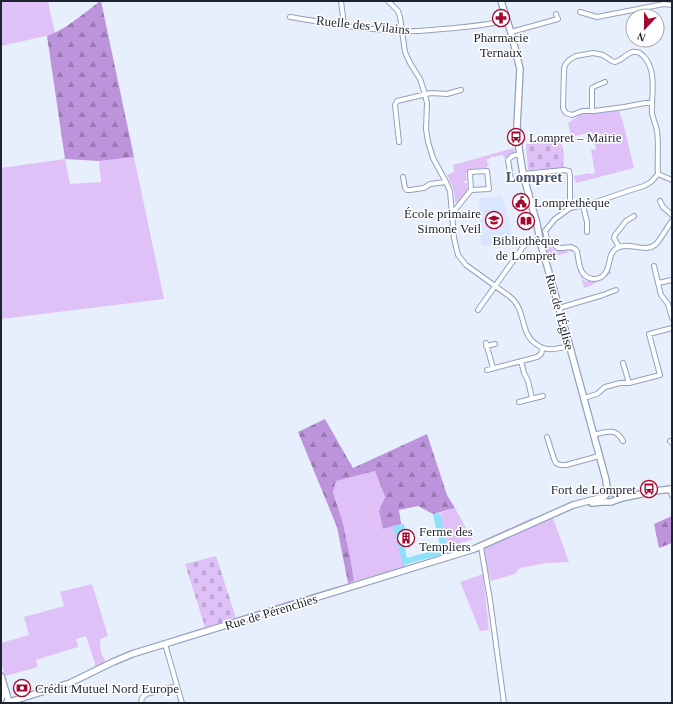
<svg xmlns="http://www.w3.org/2000/svg" width="673" height="704" viewBox="0 0 673 704" font-family="Georgia,serif">
<defs>
<pattern id="forest-firs" width="22" height="20" patternUnits="userSpaceOnUse"><rect width="22" height="20" fill="#bd94dc"/><path d="M5 1l3.5 6h-7zM16 11l3.5 6h-7z" fill="#9978b3"/></pattern>
<pattern id="cemetery-stones" width="16" height="16" patternUnits="userSpaceOnUse"><rect width="16" height="16" fill="#dfc1f8"/><path d="M2 7V4a2 2 0 0 1 4 0v3zM10 15v-3a2 2 0 0 1 4 0v3z" fill="#bfa6d5"/></pattern>
</defs>
<rect width="100%" height="100%" fill="#e8effc"/>
<path fill="#dae6fd" d="M502 196 515 243 481 246 479 198Z"/>
<path fill="#dfc1f8" d="M1 1H48L55 34 1 46Z
M619 111 623 122 634 168 576 183 574 176 590 173 591 174 595 173 591 150 596 149 592 132 571 137 568 123 580 115 584 114H594L602 112Z
M514 148 515 151 507 159 506 157 504 158 503 155H500V156L490 157V159H487V163L489 164V165L486 168 470 169 466 174 467 180 464 181 465 183H467V189L469 190 458 202 455 203 454 190 447 175 454 172 453 165Z
M134 157 164 299 1 319V168L65 159 70 184 101 182 99 161Z
M544 241H546L547 242 546 244 556 251 558 250 562 251 567 250 568 252H570L569 249H571L574 251 580 272 584 276 582 279 587 282 589 280 593 281 598 280 611 262 610 271 612 273 590 286 584 288 574 251 548 258Z
M375 471 385 498 379 511 383 529 393 526 405 567 354 581 351 562 343 523 333 491 336 481Z
M455 508 472 539 447 548 440 513Z
M534 517 537 525 553 518 569 562 547 563 520 568 515 574 491 581 488 572 482 541Z
M483 574 489 630 480 631 460 582Z
M92 584 108 636 100 639 101 653 106 662 95 667V663L86 636 76 639 78 647 36 660 38 667 5 676 1 662V643L29 635 24 617 64 606 60 592Z
M338 586 341 594 173 645 171 638 205 627Z"/>
<path fill="url(#forest-firs)" d="M100 1H101L134 157 99 161 65 159 47 36C63 31 86 12 100 1Z
M325 419 353 468 427 434 447 495 455 508 433 514 418 506 399 510 401 524 383 529 379 511 385 497 375 471 336 481 333 492 343 523 351 562 354 581 348 583 337 527 298 432Z
M672 516V543L659 548 654 524Z"/>
<path fill="url(#cemetery-stones)" d="M561 139 562 146 564 154 563 168 530 170H528L526 144Z
M216 556 236 618 205 627 185 564Z"/>
<path fill="#8de1f9" d="M440 513 448 553 403 565 393 526 404 524 406 534 404 535 403 539 407 558 435 550V549H438L440 546 433 514Z"/>
<g fill="none" stroke-linecap="round" stroke-linejoin="round">
<g stroke="#91a1bf" stroke-width="6">
<path id="street" d="M341 1 344 25
M388 1 398 11 400 17 405 52 410 63 420 79 424 91 427 103 426 129 428 142 433 158 446 182 450 191 454 238 458 255 466 265 509 296C527 309 519 333 536 344 546 352 557 349 569 346
M580 12 597 17 664 4 672 5
M290 17C332 24 376 32 419 31 431 30 443 29 455 28 473 26 490 25 507 20
M511 32 558 19 556 14
M652 103H645L624 107 594 111H582L572 115 566 113 564 110 563 108 564 69 565 65 569 60 576 56 593 53 603 55 612 61 615 62C622 61 629 50 636 52 641 52 643 56 646 59 657 75 651 96 652 113 653 119 656 125 657 131 659 145 657 160 658 174
M592 111V88C594 86 601 84 605 82
M399 142 395 105 397 101 431 93 447 94 461 90
M523 174 564 170 569 171 570 176V208
M403 177 405 188 407 190H410L424 188 430 184 446 182
M511 179 508 160 512 156 520 154
M672 180 658 174 651 182 644 186 631 190 593 203 570 208 555 219 545 231 547 239 558 248H562L571 247 575 249 577 251C578 257 579 267 582 272 589 282 602 281 607 270 611 261 608 254 617 248 629 241 645 254 656 244 661 239 667 227 672 221
M660 201 663 207 672 215
M583 206 587 222V232
M452 210H455L471 190 470 172 487 171 489 189 471 190
M619 247 614 238 615 235 626 221 634 216
M654 266 661 295 668 304 672 318
M658 283 672 280
M559 308 603 295 616 290
M478 310 523 247 526 244 540 241
M486 343 493 368
M486 346 495 344
M521 361 524 373 528 381 532 398
M623 363 629 383
M487 370 537 357 541 354 543 348
M584 398 597 394 605 387 620 383H629L660 375 649 334 672 328
M519 402 543 396
M593 435C605 432 616 427 623 441
M547 437 554 459 556 463 560 465H566L599 456
M670 441 672 443
M670 489 672 496
M481 547 490 600 504 703
M165 644 182 703
M141 703 142 698 146 694 177 686"/>
</g>
<g stroke="#91a1bf" stroke-width="8">
<path id="secondary" d="M501 1 512 36 520 69 517 126 519 148 523 174 537 224 540 241 559 308 563 327 565 329 606 480 607 488 606 494
M646 492 672 489
M605 496C610 489 611 493 617 494 621 495 625 494 628 494
M592 503 602 502H611L622 498 650 492
M1 676 9 702
M1 699 4 689
M6 703 70 683 113 662 132 654 474 549 573 505 600 498 605 495"/>
</g>
<use href="#street" stroke="#fff" stroke-width="4"/>
<use href="#secondary" stroke="#fff" stroke-width="5.5"/>
</g>
<defs>
<g id="pharmacy-ring" transform="scale(0.9)"><circle r="9.5" fill="#fff" stroke="#a4072f" stroke-width="1.5"/><path d="M-2-6h4v4h4v4h-4v4h-4v-4h-4v-4h4Z" fill="#a4072f"/></g>
<g id="bus-ring" transform="scale(0.9)"><circle r="9.5" fill="#fff" stroke="#a4072f" stroke-width="1.5"/><path d="M-5-6H5V4H4V6H2V4H-2V6H-4V4H-5ZM-3.5-4V0h7V-4ZM-3.5 1.2v1.5H-2V1.2ZM2 1.2v1.5H3.5V1.2Z" fill="#a4072f"/></g>
<g id="civic-ring" transform="scale(0.9)"><circle r="9.5" fill="#fff" stroke="#a4072f" stroke-width="1.5"/><path d="M-.6-6.5H3V-4.5H.6V-3L4-1V1h2V6H-6V1h2V-1L-.6-3ZM-1.2 2.5V6h2.4V2.5Z" fill="#a4072f"/></g>
<g id="school-ring" transform="scale(0.9)"><circle r="9.5" fill="#fff" stroke="#a4072f" stroke-width="1.5"/><path d="M0-5L7-2L0 1L-7-2ZM-4 1L0 2.5L4 1V4Q0 6-4 4Z" fill="#a4072f"/></g>
<g id="library-ring" transform="scale(0.9)"><circle r="9.5" fill="#fff" stroke="#a4072f" stroke-width="1.5"/><path d="M-6-4Q-3-5.5-.7-3.5V5Q-3 3-6 4ZM6-4Q3-5.5 .7-3.5V5Q3 3 6 4Z" fill="#a4072f"/></g>
<g id="building-ring" transform="scale(0.9)"><circle r="9.5" fill="#fff" stroke="#a4072f" stroke-width="1.5"/><path d="M-4-6H4V6H1V3H-1V6H-4ZM-2.5-4.3h1.7v1.8h-1.7ZM.8-4.3h1.7v1.8H.8ZM-2.5-1h1.7V.8h-1.7ZM.8-1h1.7V.8H.8Z" fill="#a4072f"/></g>
<g id="bank-ring" transform="scale(0.9)"><circle r="9.5" fill="#fff" stroke="#a4072f" stroke-width="1.5"/><path d="M-6-4H6V4H-6ZM0-2.3a2.3 2.3 0 1 0 0 4.6a2.3 2.3 0 1 0 0-4.6Z" fill="#a4072f"/></g>
</defs>
<g fill-rule="evenodd">
<use href="#pharmacy-ring" x="501" y="18"/>
<use href="#bus-ring" x="516" y="137"/>
<use href="#civic-ring" x="521" y="202"/>
<use href="#school-ring" x="494" y="220"/>
<use href="#library-ring" x="526" y="221"/>
<use href="#bus-ring" x="649" y="489"/>
<use href="#building-ring" x="406" y="538"/>
<use href="#bank-ring" x="22" y="688"/>
</g>
<g text-anchor="middle" dominant-baseline="central" stroke-width="3" stroke-linejoin="round" paint-order="stroke">
<g font-size="13" fill="#1d232f" stroke="#fff">
<text transform="translate(363 25) rotate(6)">Ruelle des Vilains</text>
<text transform="translate(560 312) rotate(75)">Rue de l'Église</text>
<text transform="translate(271 612) rotate(-17)">Rue de Pérenchies</text>
</g>
<g font-size="13" fill="#1d232f" stroke="#fff" text-anchor="start">
<text x="501" y="37" text-anchor="middle">Pharmacie<tspan x="501" dy="15">Ternaux</tspan></text>
<text x="529" y="137">Lompret – Mairie</text>
<text x="534" y="202">Lomprethèque</text>
<text x="481" y="213" text-anchor="end">École primaire<tspan x="481" dy="15">Simone Veil</tspan></text>
<text x="526" y="240" text-anchor="middle">Bibliothèque<tspan x="526" dy="15">de Lompret</tspan></text>
<text x="636" y="489" text-anchor="end">Fort de Lompret</text>
<text x="419" y="531">Ferme des<tspan x="419" dy="15">Templiers</tspan></text>
<text x="35" y="688">Crédit Mutuel Nord Europe</text>
</g>
<g font-size="15" font-weight="bold" fill="#46536e" stroke="#fff">
<text x="534" y="177">Lompret</text>
</g>
</g>
<rect width="673" height="704" fill="none" stroke="#1d232f" stroke-width="4"/>
<g transform="translate(645 28) rotate(202)"><circle r="19" fill="#ffffff" stroke="#a5a7ac"/>
<path d="M0-3L7 15L0 10L-7 15Z" fill="#a4072f"/>
<text y="-6" font-size="11" font-weight="bold" text-anchor="middle" fill="#1d232f">N</text>
</g>
</svg>
